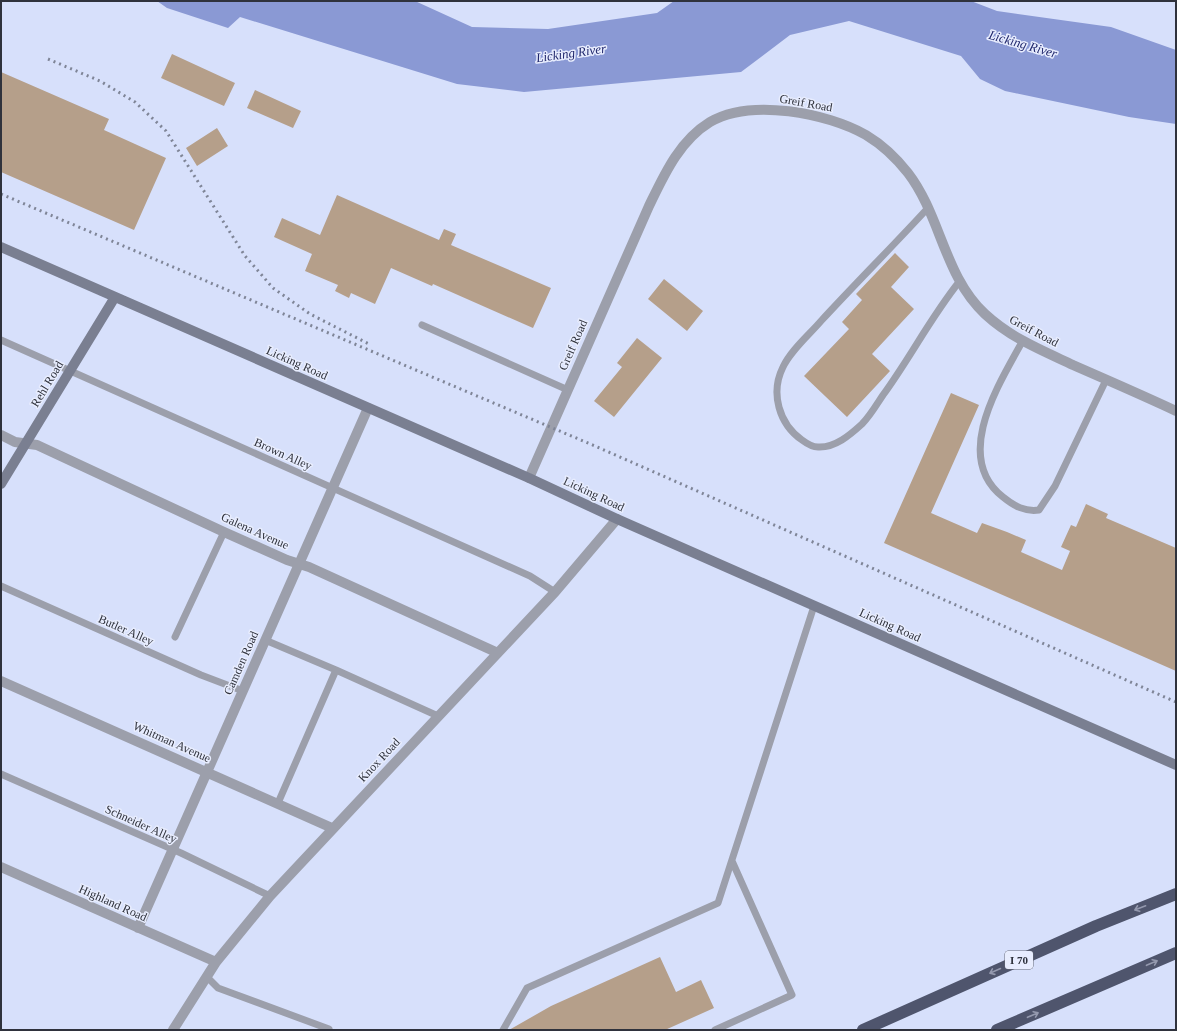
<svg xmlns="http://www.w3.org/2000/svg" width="1177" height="1031" viewBox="0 0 1177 1031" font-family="'Times New Roman',serif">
<rect width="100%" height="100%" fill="#d7e0fb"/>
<path fill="#8a99d4" d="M157 1H415L472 27 548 29 657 13 674 1H971L997 11 1111 27 1176 50V124L1129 117 1005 91 980 79 961 56 849 21 790 35 741 72 524 92 457 84 240 17 228 28 167 8Z"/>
<path fill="#b59f8a" d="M172 54 235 83 224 106 161 78Z
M1 72 109 119 104 130 166 158 134 230 1 172Z
M255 90 301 111 293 128 247 108Z
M217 128 228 146 197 166 186 148Z
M337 195 439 240 444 229 456 234 451 245 551 288 533 328 433 284 432 286 391 268 375 304 351 293 349 298 335 291 338 285 305 271 312 254 274 237 282 218 320 235Z
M895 253 909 267 891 287 914 309 872 354 890 371 847 417 804 376 849 329 842 322 862 300 856 294Z
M664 279 703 311 687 331 648 299Z
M637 338 662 358 614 417 594 401 622 367 617 363Z
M951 393 979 405 931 513 977 533 982 523 1007 532 1026 540 1021 552 1062 570 1070 551 1061 547 1071 525 1076 527 1086 504 1108 514 1106 518 1176 548V671L884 543Z
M660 957 676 992 701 980 714 1008 665 1030H509L551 1006Z"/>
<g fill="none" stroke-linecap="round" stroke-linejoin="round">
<path stroke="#9c9fab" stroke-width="7" d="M927 209C892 247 856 283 821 321 809 335 791 350 783 367 770 393 779 424 802 440 806 443 812 447 818 447 835 448 850 435 862 424 870 416 877 404 883 395 910 358 931 317 959 282
M422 325 568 390
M1 340 530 576 555 592
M1022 342C999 384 952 457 1003 497 1014 506 1025 512 1039 510L1055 486 1106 380
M1 586 201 675 243 691
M175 637 224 532
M265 640 336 670 438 716
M1 774 181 853 270 896
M278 803 336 670
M207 977 218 988 329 1029
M503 1030 527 988 718 903 814 606
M715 1030 792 995 732 861"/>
<path stroke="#9c9fab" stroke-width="10" d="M1 435 15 442 37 445 224 532 287 560 309 567 498 653
M529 478 649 206C664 175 679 141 710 122 751 98 827 113 866 135 881 144 897 159 908 173 941 216 944 276 985 314 1011 338 1041 350 1073 365 1107 380 1142 395 1176 411
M1 681 332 828
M1 867 216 962
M138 928 368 408
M173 1030 216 962 270 896 555 592 617 519"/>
<path stroke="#7a7f91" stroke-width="10" d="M1 247 529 478 617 519 1176 765
M1 484 115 297"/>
<path stroke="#4f556d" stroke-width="12" d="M863 1030 1096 926 1176 894
M997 1030 1176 953"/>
<path stroke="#7f8597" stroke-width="3" stroke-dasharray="2 4" stroke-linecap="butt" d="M48 59 100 81 135 102 166 131 245 256 273 288 310 314 371 345
M1 194 595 446 1176 702"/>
</g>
<defs><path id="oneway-shaft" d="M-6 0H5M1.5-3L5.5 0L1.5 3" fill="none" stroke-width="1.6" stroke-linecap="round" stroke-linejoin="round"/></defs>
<g stroke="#9499ae">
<use href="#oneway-shaft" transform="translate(1140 908) rotate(159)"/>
<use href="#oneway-shaft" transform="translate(1152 963) rotate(-23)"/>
<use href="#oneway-shaft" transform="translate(995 971) rotate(156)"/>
<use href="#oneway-shaft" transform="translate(1033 1015) rotate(-23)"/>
</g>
<g text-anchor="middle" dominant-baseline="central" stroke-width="3" stroke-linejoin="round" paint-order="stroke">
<rect fill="#e8edfe" stroke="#666a76" stroke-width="1" x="1005" y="951" width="28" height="18" rx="3"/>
<g font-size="11" font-weight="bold" fill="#2f323c">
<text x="1019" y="960">I 70</text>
</g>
<g font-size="12" fill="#2f323c" stroke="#e8edfe">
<text transform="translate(806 103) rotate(10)">Greif Road</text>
<text transform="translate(1034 331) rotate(28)">Greif Road</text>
<text transform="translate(573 345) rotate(-66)">Greif Road</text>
<text transform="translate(297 363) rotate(24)">Licking Road</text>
<text transform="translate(47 384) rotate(-59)">Rehl Road</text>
<text transform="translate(283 454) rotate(24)">Brown Alley</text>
<text transform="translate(594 494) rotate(25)">Licking Road</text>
<text transform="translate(255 531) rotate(24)">Galena Avenue</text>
<text transform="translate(890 625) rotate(24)">Licking Road</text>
<text transform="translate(126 630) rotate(24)">Butler Alley</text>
<text transform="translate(241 663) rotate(-66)">Camden Road</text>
<text transform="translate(172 742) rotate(24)">Whitman Avenue</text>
<text transform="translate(379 760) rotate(-47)">Knox Road</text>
<text transform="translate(141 824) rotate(24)">Schneider Alley</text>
<text transform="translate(113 903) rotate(24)">Highland Road</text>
</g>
<g font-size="13" font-style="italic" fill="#20276c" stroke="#e8edfe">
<text transform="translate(1023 44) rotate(16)">Licking River</text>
<text transform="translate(571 53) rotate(-8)">Licking River</text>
</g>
</g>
<rect width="1177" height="1031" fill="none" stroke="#2f323c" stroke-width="4"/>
</svg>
